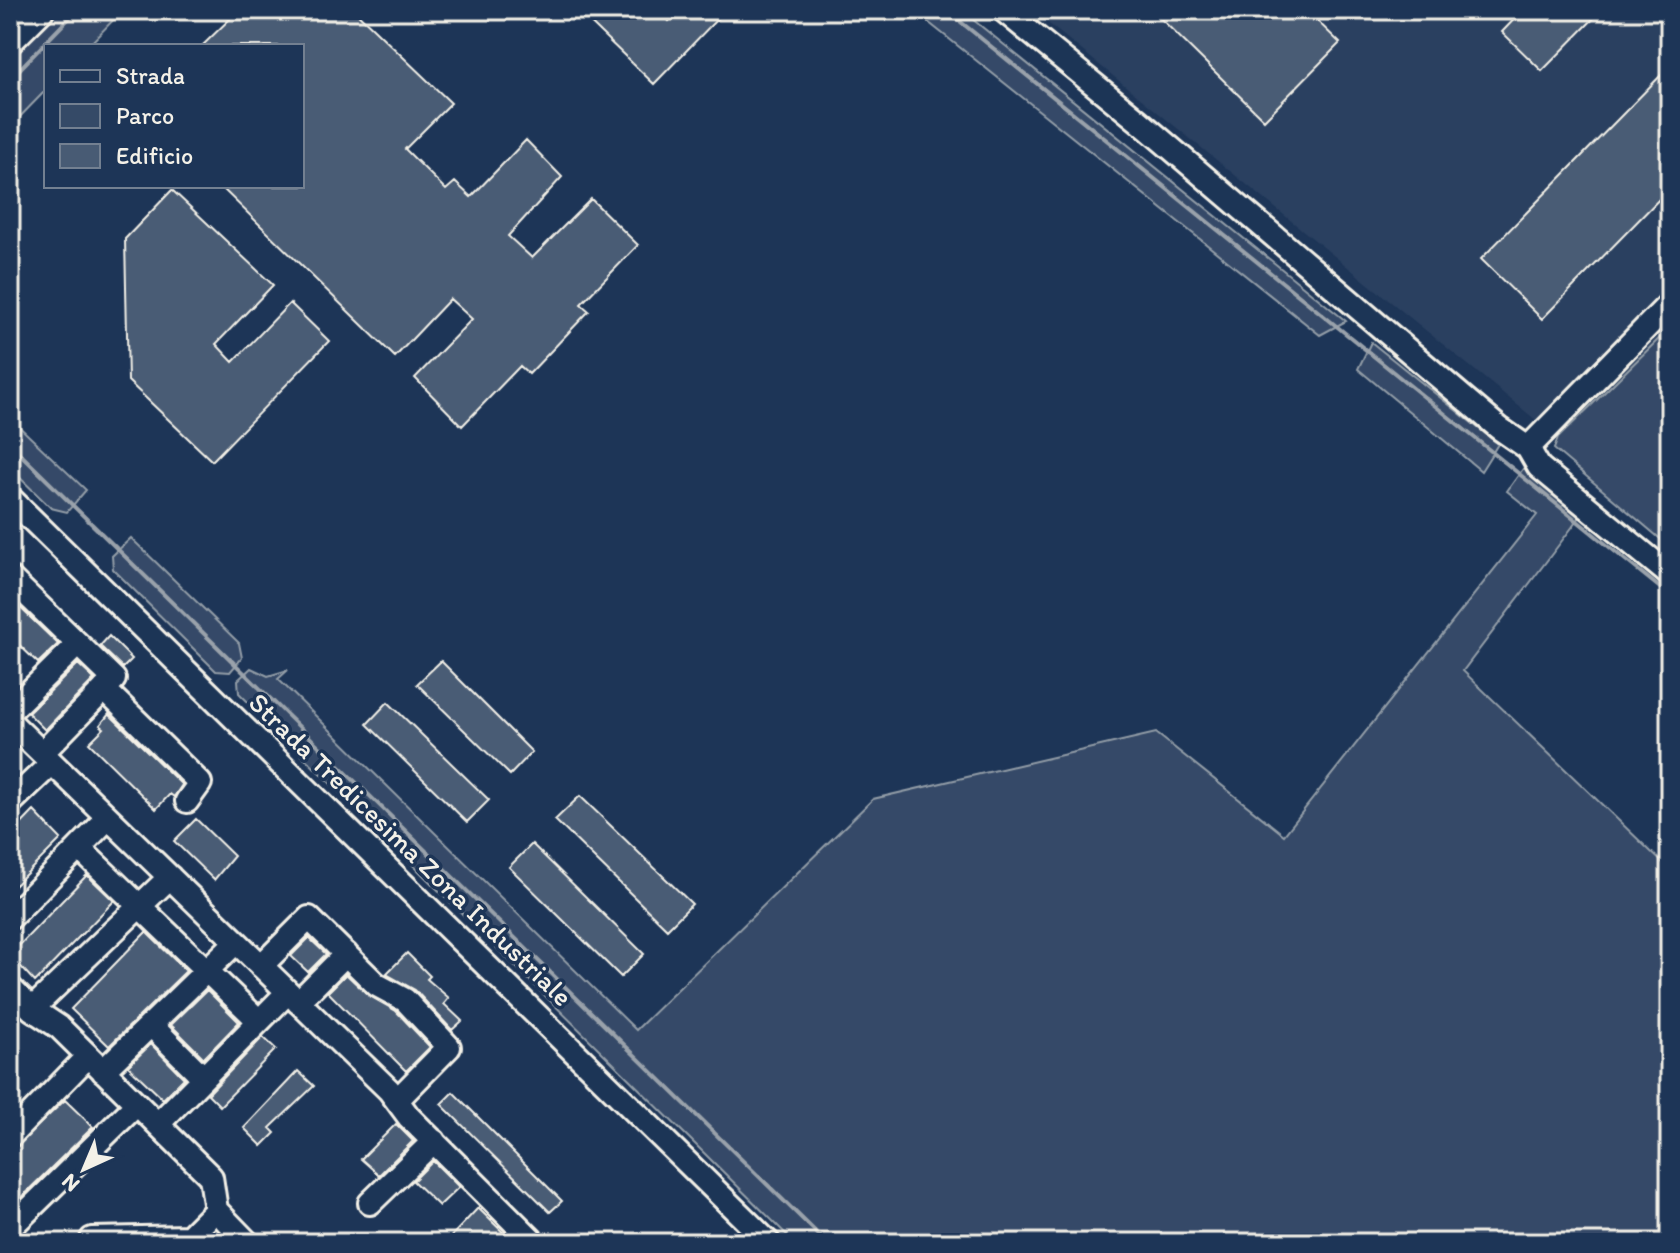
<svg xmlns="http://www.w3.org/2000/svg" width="1680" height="1253" viewBox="0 0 1680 1253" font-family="Itim,sans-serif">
<rect width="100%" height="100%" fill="#1d3557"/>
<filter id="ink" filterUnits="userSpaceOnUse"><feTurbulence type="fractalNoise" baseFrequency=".0125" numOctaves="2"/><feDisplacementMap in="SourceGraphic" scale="16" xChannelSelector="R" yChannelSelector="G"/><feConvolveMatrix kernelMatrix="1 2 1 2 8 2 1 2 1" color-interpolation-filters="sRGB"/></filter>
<g filter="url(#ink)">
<path fill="#2a4060" d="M1032 10H1670V328L1558 438Z"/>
<path fill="#354a67" stroke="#949ea8" stroke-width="2" d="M59 10H123L88 46H46V90L10 127V60Z
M913 10H961L1346 321 1320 335Z
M1670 328V547L1554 449 1558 438Z
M1371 342 1498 444 1481 471 1358 369Z
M10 418 86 490 67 512 51 508 10 468Z
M1525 466 1583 513 1463 671 1670 870V1243H795L239 693 238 680 251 668 268 676 288 670 278 679 636 1030 873 799 1156 733 1284 835 1537 515 1507 491Z
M131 538 239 643 242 658 230 672 216 671 113 569 112 556Z"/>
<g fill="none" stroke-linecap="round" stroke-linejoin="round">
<path stroke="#9aa2ab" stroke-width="4" d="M946 10 1670 596
M10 79 77 10
M10 444 827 1243"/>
</g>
<path fill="#485b74" stroke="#f4f1e8" stroke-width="2" d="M239 10H354L451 103 405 149 446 190 455 182 471 197 526 140 562 177 508 236 532 258 591 199 638 245 581 304 589 311 529 374 520 366 462 426 415 378 472 319 450 299 395 357 220 186H302V46H202Z
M577 10H659L669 21 680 10H713L719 17 654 84Z
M1152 10H1306L1340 43 1264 120Z
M1523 10H1602L1542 71 1502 32Z
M1670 66V188L1542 319 1481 259Z
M172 190 273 285 216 344 233 362 290 303 329 341 212 461 128 381 125 239Z
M10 598 58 644 38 663 10 636Z
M109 636 132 659 123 668 100 646Z
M441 661 532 752 510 775 417 684Z
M78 664 94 679 45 730 28 713Z
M388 702 489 800 467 822 367 724Z
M109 714 182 785 174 797 170 794 156 809 89 743 104 728 100 725Z
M580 796 692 904 667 929 555 820Z
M34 811 61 839 10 890V836Z
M196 819 234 856 214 880 174 841Z
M532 844 644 954 621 977 509 867Z
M87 875 114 901 35 982 10 955Z
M146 932 186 971 109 1046 71 1009Z
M309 938 326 954 308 972 291 956Z
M407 953 430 976 427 979 449 998 444 1004 462 1021 452 1030 415 990 386 974Z
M346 974 368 995 396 1011 430 1047 406 1071 328 992Z
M207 990 239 1022 204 1058 171 1025Z
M263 1037 276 1049 220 1106 208 1094Z
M151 1044 184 1078 163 1099 128 1066Z
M298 1071 314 1086 270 1128 275 1133 262 1146 244 1128Z
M453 1092 562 1201 550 1212 441 1104Z
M65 1100 93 1127 10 1208V1152Z
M396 1124 413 1141 379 1175 361 1159Z
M433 1161 459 1187 439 1206 413 1181Z
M478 1208 514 1243H445Z"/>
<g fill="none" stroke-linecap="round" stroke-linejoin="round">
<g stroke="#f4f1e8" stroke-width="28">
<path id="minor" d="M1003 10 1139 121 1499 428 1528 448 1539 467 1670 575
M1528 448 1670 303
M10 498 769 1243
M10 578 78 644
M104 689 200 783 187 801
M10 711 78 644 114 679 42 753
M10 722 389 1090 409 1117 535 1243
M10 803 52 763
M79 848 259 1021
M10 918 108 818
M261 966 309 918 377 985 405 1000 449 1047 397 1100
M10 988 32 1009 59 1027 211 1177 216 1210
M298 1002 346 954
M32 1009 170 877
M151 1025 203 1077
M103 1071 236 942
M158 1124 288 992
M10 1136 88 1056
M370 1203 434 1141
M10 1228 137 1104
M93 1243 92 1239 189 1237 216 1210 248 1243"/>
</g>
<g stroke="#f4f1e8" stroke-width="32">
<path id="major" d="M10 40 40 10"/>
</g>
<use href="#minor" stroke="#1d3557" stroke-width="22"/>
<use href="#major" stroke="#1d3557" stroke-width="26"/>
</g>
</g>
<g text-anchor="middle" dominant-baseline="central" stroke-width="7" stroke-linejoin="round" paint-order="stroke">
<g font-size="28" fill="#f4f1e8" stroke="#1d3557">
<text transform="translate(411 849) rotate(44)">Strada Tredicesima Zona Industriale</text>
</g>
</g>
<rect width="1680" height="1253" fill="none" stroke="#1d3557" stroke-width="40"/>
<rect x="20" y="20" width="1640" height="1213" fill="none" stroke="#f4f1e8" stroke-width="3" filter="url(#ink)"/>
<rect x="44" y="44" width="260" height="144" fill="#1d3557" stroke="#738091" stroke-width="2"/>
<rect x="60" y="70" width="40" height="12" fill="#1d3557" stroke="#738091" stroke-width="2"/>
<text x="116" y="84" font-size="24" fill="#f4f1e8">Strada</text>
<rect x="60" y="104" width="40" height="24" fill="#354a67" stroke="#738091" stroke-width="2"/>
<text x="116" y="124" font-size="24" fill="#f4f1e8">Parco</text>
<rect x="60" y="144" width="40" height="24" fill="#485b74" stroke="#738091" stroke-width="2"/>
<text x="116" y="164" font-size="24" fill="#f4f1e8">Edificio</text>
<g transform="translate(84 1169) rotate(224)" stroke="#1d3557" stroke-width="6" paint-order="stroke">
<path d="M0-6L14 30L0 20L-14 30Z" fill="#f4f1e8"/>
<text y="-12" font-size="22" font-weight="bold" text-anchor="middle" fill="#f4f1e8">N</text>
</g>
</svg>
